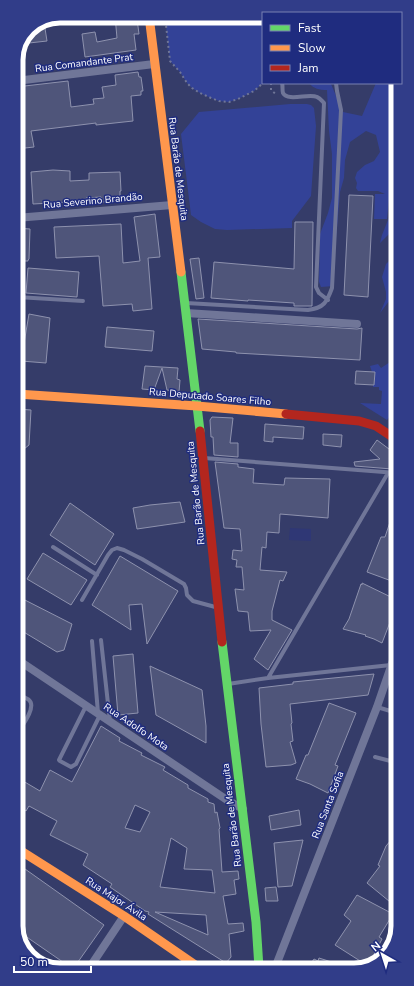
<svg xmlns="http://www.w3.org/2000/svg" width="414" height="986" viewBox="0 0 414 986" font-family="'Nunito Sans',sans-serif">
<rect width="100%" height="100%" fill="#353c69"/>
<path fill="#334297" d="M165 16H263V83L254 91 238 99 229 102 219 101 211 98 200 93 192 88 187 83 180 72 170 61Z
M309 83H321L331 84 343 112 362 116 376 83H396V292L380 313 386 299V292L382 277 386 264 392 258 389 248 390 244 394 241 396 236V231L395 230 392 231 380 243 382 235 390 215 389 200 387 219H374L375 194H385L378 191H358L356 188 357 183 355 178 357 172 365 165 374 161 380 152 376 135 366 131 350 142 345 160 344 178 340 192 333 275 334 286 321 287 319 282 320 234 328 213 332 198V154L329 131 327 90C319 90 314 89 309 83Z
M290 104H307L311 105 314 108 316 126 311 196 292 221V228L227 230 215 229 201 222 191 215 181 134 199 112Z
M390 362 397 364V407L387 420 360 403 381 404 382 391 379 390V387H373V385H374L375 372H372L370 366 378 364 381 368Z"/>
<path fill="#2f3775" d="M290 528 311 529V541L289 540Z"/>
<path fill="#4f557a" stroke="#8e92ae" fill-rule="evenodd" d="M115 16H129V20L137 19 139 34H134L136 50 85 57 82 34 95 32 97 42 117 38Z
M44 22 47 41 29 43 28 31 29 29Z
M138 72 139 77H141L143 91H141V95L131 96 133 121 96 125V123L31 131 34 147 16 149V87L68 81 71 107 94 104 93 99 104 98 102 87 116 85 115 75Z
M53 170 70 171V181L89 180V173L120 172 121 191H120V201L102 202 101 197 86 198V201L33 204 31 172Z
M349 195 373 196 368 297 344 295Z
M155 214 160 257 148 258 152 309 133 311 132 304 103 306 99 256 56 258 54 227 121 224 123 263 140 261 134 217Z
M295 222H313L312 306H294V303L248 300V301L211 298 214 262 294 269Z
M16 228 30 229 29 259 28 260V261H17Z
M199 258 204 298 196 299 190 259Z
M28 268 79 272 77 297 26 293Z
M29 314 50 318 46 363 21 361Z
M198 319 357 329 362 328 360 360 236 353V352L202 349Z
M107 327 154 331 152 351 105 347Z
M145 366 178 368 177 379 180 380 179 392 167 390 162 368 154 390 142 389Z
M356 371 375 372 374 385 355 384Z
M17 409 31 410 29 445 24 449 17 447Z
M212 417 233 418 230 443H238V457L214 455 213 437H211L210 420Z
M265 424 304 427 303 439 273 437V442L264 441Z
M323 434 342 435 341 447 323 445Z
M377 440 397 455V465L392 469 355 466 354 462 380 459 370 450Z
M215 462 238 464V467L254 469 253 483 284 485 285 478 330 479 328 518 280 514 279 533 267 532 266 548 262 547 260 570 287 572 283 581 280 580 272 611V620L292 630 268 670 254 659 271 630 250 631 248 612 238 611 235 589 244 590 242 567H236L237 560 232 559 233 550 242 551 240 529 224 528Z
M180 502 185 522 137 529 133 508 150 505Z
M70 503 114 534 95 565 50 535Z
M390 522 397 525V583L367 572 381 537H385Z
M43 553 87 580 71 605 27 579Z
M120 556 178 591 147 644 142 604 129 605 131 630 92 605Z
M362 583 397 600V604L382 643 374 639 365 636 366 635 343 629 349 619 361 584 362 585Z
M17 596 72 624 64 650 57 652 17 628Z
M133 654 138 713 118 715 113 656Z
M150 666 202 690 206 726V743L156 715Z
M374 674 368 695 290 704 292 723 291 724 293 741 290 742 296 763 291 765 266 767 261 724 259 688 293 684V682Z
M329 703 356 713 335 765 338 766 328 793 310 784 296 779 306 755H308Z
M101 726 120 738 119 741 142 753 141 755 165 767 163 770 188 785V788L208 799V802L214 804 215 813 217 812 220 828 219 829 222 872 238 871 239 879 234 880 236 894 223 896 228 924 243 923 244 931 229 934 231 957 226 963 148 914 149 912 145 911 110 887 112 884 83 865 88 854 50 835 57 821 29 806 26 811 18 806V778L40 791 50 770 72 782ZM135 805 150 812 140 832 125 828ZM171 838 187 848 184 869 212 870 215 893 160 887ZM155 912 206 915 208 935Z
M299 810 301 825 271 830 269 816Z
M392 839 398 844V895L395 906 367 883 380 866 378 865 386 846Z
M303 840 292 886 278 887 274 843Z
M18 864 104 925 73 969 18 931Z
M276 887 278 901H266L265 888Z
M357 895 393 914 379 937 382 939 368 966 335 945 351 921 344 915Z
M319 958 344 966V968H308L314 959 318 961Z"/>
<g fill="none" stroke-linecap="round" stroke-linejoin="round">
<path stroke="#707698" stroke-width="2" stroke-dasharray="2 3" stroke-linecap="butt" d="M165 16 170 61 180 72 187 83 192 88 200 93 211 98 219 101 229 102 238 99 254 91 263 83
M271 83V90L277 95
M211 962 221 969"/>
<path stroke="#707698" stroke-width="4" d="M282 83C283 86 282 90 283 93 288 102 309 93 317 97 320 98 322 101 324 103L316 287 319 293 328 300
M17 297 83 301
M186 303 308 310C324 308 327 302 332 288L341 110 337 91 336 83
M204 458 397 473
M53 547 97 575
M82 600 108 555 112 550 117 548 124 550 142 559 184 584 186 588 187 595 193 601 219 608
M101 640 110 722
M92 641 98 713
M268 678 388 473
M228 684 268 678 391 665
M18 694C21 696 27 698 29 700 37 707 22 726 18 732
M86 706 59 760 60 761 71 767 76 764 100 715
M377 707 397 713
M375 757 398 763"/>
<path stroke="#707698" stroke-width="8" d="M16 81 154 64
M16 218 172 205
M186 313 357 324
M18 660 227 800 243 809
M275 968 377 707 397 649
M88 970 124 916"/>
<path stroke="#63d668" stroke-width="9" d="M181 272 200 431
M222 642 256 922 259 968"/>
<path stroke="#ff974d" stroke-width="9" d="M149 16 181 272
M17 394 197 406 286 414
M18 849 124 916 201 969"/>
<path stroke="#b3261e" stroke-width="9" d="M286 414 359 421 376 426 397 440
M200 431 222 642"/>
</g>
<g text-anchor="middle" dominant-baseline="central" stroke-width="3" stroke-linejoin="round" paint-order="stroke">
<g font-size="10" fill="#fff" stroke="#1f2c7f">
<text transform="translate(84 63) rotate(-7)">Rua Comandante Prat</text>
<text transform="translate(178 169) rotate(83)">Rua Barão de Mesquita</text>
<text transform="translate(93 201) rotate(-5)">Rua Severino Brandão</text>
<text transform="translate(210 397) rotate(5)">Rua Deputado Soares Filho</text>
<text transform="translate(196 493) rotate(-96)">Rua Barão de Mesquita</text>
<text transform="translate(136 727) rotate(34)">Rua Adolfo Mota</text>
<text transform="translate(328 805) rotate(-69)">Rua Santa Sofia</text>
<text transform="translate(232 815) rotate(-97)">Rua Barão de Mesquita</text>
<text transform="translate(116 899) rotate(33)">Rua Major Ávila</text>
</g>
</g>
<path d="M0 0H414V986H0ZM60 23H354A37 37 0 0 1 391 60V926A37 37 0 0 1 354 963H60A37 37 0 0 1 23 926V60A37 37 0 0 1 60 23Z" fill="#313d89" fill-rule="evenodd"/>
<path fill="none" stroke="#fff" stroke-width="5" d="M60 23H354A37 37 0 0 1 391 60V926A37 37 0 0 1 354 963H60A37 37 0 0 1 23 926V60A37 37 0 0 1 60 23Z"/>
<rect x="262" y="12" width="140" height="72" fill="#1f2c7f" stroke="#7980b2"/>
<rect x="270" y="25" width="20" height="6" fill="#63d668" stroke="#7980b2"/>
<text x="298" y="32" font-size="12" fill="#ffffff">Fast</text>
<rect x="270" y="45" width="20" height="6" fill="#ff974d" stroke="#7980b2"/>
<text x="298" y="52" font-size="12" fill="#ffffff">Slow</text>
<rect x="270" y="65" width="20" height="6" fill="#b3261e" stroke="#7980b2"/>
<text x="298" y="72" font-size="12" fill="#ffffff">Jam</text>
<g transform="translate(382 954) rotate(321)" stroke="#1f2c7f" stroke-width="3" paint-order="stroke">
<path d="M0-3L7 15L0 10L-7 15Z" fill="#ffffff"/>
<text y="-6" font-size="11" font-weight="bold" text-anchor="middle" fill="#ffffff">N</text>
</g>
<path d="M14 966v6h77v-6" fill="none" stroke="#ffffff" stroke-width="2"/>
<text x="20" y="966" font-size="12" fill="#ffffff" stroke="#1f2c7f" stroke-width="3" paint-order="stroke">50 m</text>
</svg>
